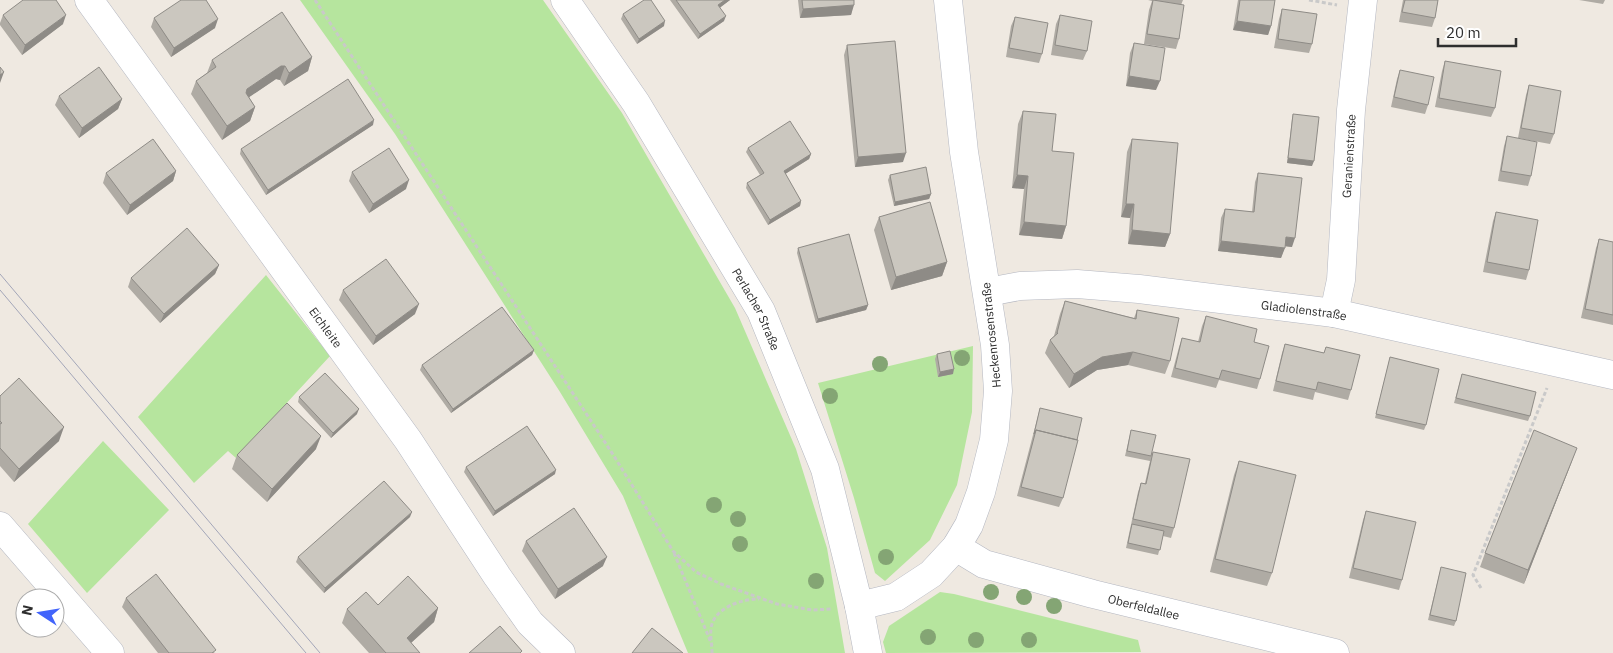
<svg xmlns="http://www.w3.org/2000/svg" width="1613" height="653" viewBox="0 0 1613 653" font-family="'IBM Plex Sans',sans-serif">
<rect width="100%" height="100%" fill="#efe9e1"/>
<path fill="#b6e59e" d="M300 0H543L622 113 735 308 796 449 827 548 845 653H688L623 496 560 392 395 134Z
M266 275 330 356 236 458 228 451 194 483 138 417Z
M973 346 972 412 957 485 930 540 885 581 875 573 854 498 818 383Z
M103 441 169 510 87 593 28 524Z
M940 592 954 594 1138 640 1141 652 886 653 883 642 889 626Z"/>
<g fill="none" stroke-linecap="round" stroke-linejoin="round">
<g stroke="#b4b7c1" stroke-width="29">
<g id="street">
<path id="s1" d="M89 0 408 440 497 576 530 623 561 653"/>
<path id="s2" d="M565 0 636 103 761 311 825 469 859 606 868 653"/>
<path id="s3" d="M988 292 1020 286 1077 284 1139 289 1334 313 1613 375"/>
<path id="s4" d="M1334 313 1341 280 1351 110 1363 0"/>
<path d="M0 526 110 653"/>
<path id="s5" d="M956 547 984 564 1093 594 1335 653"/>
<path d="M859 606 896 597 931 574 956 547 969 525 981 492 994 440 998 391 995 345 964 152 948 0"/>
</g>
</g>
<path stroke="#c9c9c9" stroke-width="3" stroke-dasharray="4 2.5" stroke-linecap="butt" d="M315 0 612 453 673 551 696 572 721 584 777 604 812 610 833 609
M1309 0 1337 5
M674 553 712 645
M1481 588 1473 575 1547 388
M712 653C712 645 710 636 711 628 714 608 741 599 759 599"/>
<use href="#street" stroke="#fff" stroke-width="28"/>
<path stroke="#a3a6b8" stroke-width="1" d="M0 274 320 653
M0 290 306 653"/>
</g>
<g fill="#84a574">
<circle cx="962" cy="358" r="8"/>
<circle cx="880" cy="364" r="8"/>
<circle cx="830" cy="396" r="8"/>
<circle cx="714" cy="505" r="8"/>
<circle cx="738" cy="519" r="8"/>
<circle cx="740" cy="544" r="8"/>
<circle cx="886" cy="557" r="8"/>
<circle cx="816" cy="581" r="8"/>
<circle cx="991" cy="592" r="8"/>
<circle cx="1024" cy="597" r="8"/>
<circle cx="1054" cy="606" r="8"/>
<circle cx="928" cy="637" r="8"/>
<circle cx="976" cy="640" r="8"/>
<circle cx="1029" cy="640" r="8"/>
</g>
<path fill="#afaba4" d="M670 0H730L720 7 724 21 698 39Z
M798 0H854L851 15 800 18Z
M1148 0H1183L1181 5 1179 39 1176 49 1144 44 1149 10 1152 1Z
M1238 0H1275L1271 26 1268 35 1233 30Z
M1403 0H1438L1435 18 1432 27 1399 22Z
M1579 0H1605L1603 4Z
M1282 9 1312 44 1309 53 1274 48 1279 19Z
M623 14 664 26 637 44 621 19Z
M3 15 63 24 22 55 0 25V23Z
M1060 15 1087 51 1083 60 1051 55 1056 24Z
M1015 17 1042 54 1039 63 1006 57 1011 26Z
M154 18 215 28 171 57 151 27Z
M1134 43 1156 90 1126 86 1130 53Z
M847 45 903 162 855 167 844 55Z
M312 57 308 71 284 86 280 80 276 79 249 97 255 107 250 121 222 140 191 94 196 81 207 73 212 60Z
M1445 61 1495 108 1491 117 1435 107 1442 71Z
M1400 70 1428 105 1425 114 1391 107 1397 79Z
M1529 85 1554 134 1550 144 1518 138 1526 95Z
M59 96 122 99 118 109 79 138 55 105Z
M1023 111 1052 151 1066 226 1062 239 1019 235 1024 189 1012 188 1018 124Z
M1293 114 1312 166 1287 163 1292 119Z
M373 125 266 195 240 154 241 149Z
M1507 136 1531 176 1528 186 1498 181 1504 146Z
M1132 139 1170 234 1165 247 1128 244 1130 218 1121 217 1127 152Z
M748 148 811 154 809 159 785 174 801 201 800 206 768 225 746 188 747 183 760 175 746 152Z
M176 171 173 181 127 215 103 183 106 173Z
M352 172 406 189 369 213 349 181Z
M1258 173 1292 247 1285 246 1281 258 1218 251 1221 218 1225 209 1252 212 1255 182Z
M890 175 931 194 929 199 894 206 888 180Z
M1496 212 1529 270 1526 280 1483 272 1493 221Z
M879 217 947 262 942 276 891 290 874 230Z
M1599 239 1613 242V325L1581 318 1596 248Z
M798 248 868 305 866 310 816 323 797 253Z
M219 265 215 274 160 323 128 287 131 278Z
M343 290 415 314 373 345 339 300Z
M1065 301 1134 318 1137 310 1170 361 1165 374 1128 365 1097 370 1069 388 1045 353 1050 340 1054 336 1060 314Z
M1206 316 1254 342 1260 379 1257 389 1219 380 1216 388 1171 377 1179 347 1182 338 1198 342 1202 326Z
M1285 344 1324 353 1326 347 1351 390 1348 400 1315 392 1313 400 1273 391 1282 353Z
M534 350 532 355 451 413 420 370 422 365Z
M937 354 953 374 938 377 935 359Z
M1390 357 1426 425 1424 430 1375 418Z
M1462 374 1530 416 1528 421 1454 403Z
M0 396 59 441 14 482 0 466Z
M299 397 357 414 331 438 298 402Z
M1040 408 1063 498 1059 507 1017 496Z
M1131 430 1151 456 1153 452 1174 528 1171 538 1163 536 1158 555 1126 548 1138 492 1141 483H1145L1150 461 1125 456Z
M316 449 267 502 232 469 237 455Z
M1239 461 1272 573 1267 586 1210 572 1234 475Z
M1572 461 1524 584 1480 567 1485 553Z
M466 467 555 474 493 516 464 472Z
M1366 511 1402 580 1399 590 1349 578 1363 520Z
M410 517 324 593 296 562 298 557Z
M526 541 603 566 555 599 522 551Z
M1441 567 1456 621 1454 626 1428 620Z
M126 598 215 653H158L122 607Z
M378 605 438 608 434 622 411 643 420 653H369L342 623 347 609Z"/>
<path fill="#8e8b86" d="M725 0H730L717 10 718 5Z
M854 5 851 15 800 18 803 9Z
M66 15 63 24 22 55 25 45Z
M726 16 724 21 698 39 700 34Z
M218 19 215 28 171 57 174 48Z
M665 21 664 26 637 44 639 39Z
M1237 21 1271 26 1268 35 1233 30Z
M312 57 308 71 284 86 289 73Z
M281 66H285L280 80 276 79 242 102 247 89Z
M4 72 0 83V75Z
M1129 76 1160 81 1156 90 1126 86Z
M122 99 118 109 79 138 82 128Z
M255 107 250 121 222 140 227 126Z
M374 120 373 125 266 195 268 190Z
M906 153 903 162 855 167 858 157Z
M811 154 809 159 782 176 784 171Z
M1288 158 1314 161 1312 166 1287 163Z
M176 171 173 181 127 215 130 205Z
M1017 175 1028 176 1024 189 1012 188Z
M409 180 406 189 369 213 373 204Z
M931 194 929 199 894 206 895 202Z
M801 201 800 206 768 225 770 220Z
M1126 204H1134L1130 218 1121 217Z
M1024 222 1066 226 1062 239 1019 235Z
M1132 230 1170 234 1165 247 1128 244Z
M1286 237 1295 238 1292 247 1283 246Z
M1221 241 1285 248 1281 258 1218 251Z
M947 262 942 276 891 290 896 277Z
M219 265 215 274 160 323 164 314Z
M419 304 415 314 373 345 376 336Z
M868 305 866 310 816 323 818 319Z
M534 350 532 355 451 413 453 409Z
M1133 352 1128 365 1097 370 1069 388 1074 374 1102 357Z
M954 369 953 374 938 377 940 372Z
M359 409 357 414 331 438 333 433Z
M64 427 59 441 14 482 19 469Z
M321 436 316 449 267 502 272 489Z
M1577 448 1572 461 1524 584 1528 570Z
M556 470 555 474 493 516 495 511Z
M412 512 410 517 324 593 325 588Z
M607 557 603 566 555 599 558 589Z
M438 608 434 622 402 651 407 638Z"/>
<path fill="#cbc7bf" stroke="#8e8b86" d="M23 0H56L66 15 25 45 3 15Z
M181 0H206L218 19 174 48 154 18Z
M644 0H651L665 21 639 39 623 14Z
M676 0H725L718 5 726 16 700 34Z
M802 0H854V5L803 9Z
M1153 0 1184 5 1179 39 1147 34Z
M1240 0H1275L1271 26 1237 21Z
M1405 0H1438L1435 18 1402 12Z
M1282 9 1317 14 1312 44 1278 39Z
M282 12 312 57 289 73 285 66H281L247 89 246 93 255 107 227 126 196 81 216 67 212 60Z
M1060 15 1092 21 1087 51 1055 45Z
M1015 17 1048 23 1042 54 1009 48Z
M895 41 906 153 858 157 847 45Z
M1134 43 1165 48 1160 81 1129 76Z
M1445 61 1501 71 1495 108 1439 98Z
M0 67 4 72 0 75Z
M99 67 122 99 82 128 59 96Z
M1400 70 1434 77 1428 105 1394 97Z
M348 79 374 120 268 190 241 149Z
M1529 85 1561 91 1554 134 1521 128Z
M1023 111 1056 114 1052 151 1074 153 1066 226 1024 222 1028 176 1017 175Z
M1293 114 1319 117 1314 161 1288 158Z
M790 121 811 154 784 171 801 201 770 220 747 183 764 173 748 148Z
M1507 136 1537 142 1531 176 1501 171Z
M153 139 176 171 130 205 106 173Z
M1132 139 1178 143 1170 234 1132 230 1134 204H1126Z
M389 148 409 180 373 204 352 172Z
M926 167 931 194 895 202 890 175Z
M1258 173 1302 178 1295 238 1286 237 1285 248 1221 241 1225 209 1254 212Z
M930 202 947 262 896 277 879 217Z
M1496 212 1538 220 1529 270 1487 262Z
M187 228 219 265 164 314 131 278Z
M849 234 868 305 818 319 798 248Z
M1599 239 1613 242V315L1585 309Z
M386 259 419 304 376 336 343 290Z
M1065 301 1136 319 1137 310 1179 318 1170 361 1133 352 1102 357 1074 374 1050 340 1058 333H1057Z
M502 307 534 350 453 409 422 365Z
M1206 316 1257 329 1254 342 1269 346 1260 379 1222 370 1219 379 1175 368 1182 338 1200 342Z
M1285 344 1324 353 1326 347 1360 355 1351 390 1318 382 1316 390 1276 381Z
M950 351 954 369 940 372 937 354Z
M1390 357 1439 369 1426 425 1376 414Z
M325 373 359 409 333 433 299 397Z
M1462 374 1536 392 1530 416 1456 398Z
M19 378 64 427 19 469 0 448V424L2 423 0 421V396Z
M287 403 321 436 272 489 237 455Z
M1040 408 1082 418 1077 440 1036 430 1034 434Z
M527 426 556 470 495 511 466 467Z
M1036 430 1078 440 1063 498 1021 487Z
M1131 430 1156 435 1151 456 1127 451Z
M1534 430 1577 448 1528 570 1485 553Z
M1153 452 1190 459 1174 528 1133 519 1141 483 1146 484Z
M1239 461 1296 475 1272 573 1215 559Z
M384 481 412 512 325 588 298 557Z
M574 508 607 557 558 589 526 541Z
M1366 511 1416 522 1402 580 1353 568Z
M1132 524 1164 531 1160 550 1128 543Z
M1441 567 1466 573 1456 621 1430 615Z
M156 574 216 650 212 653H169L126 598Z
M408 576 438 608 407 638 420 653H386L347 609 366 592 378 605Z
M500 626 522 651 520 653H469Z
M652 628 683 653H632Z"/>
<g text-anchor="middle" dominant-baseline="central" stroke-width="5" stroke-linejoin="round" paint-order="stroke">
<g font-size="12" fill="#2e2e2e" stroke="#fff">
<text stroke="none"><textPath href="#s4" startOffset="158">Geranienstraße</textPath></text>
<text stroke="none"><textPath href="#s2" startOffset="364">Perlacher Straße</textPath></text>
<text stroke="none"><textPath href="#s3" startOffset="318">Gladiolenstraße</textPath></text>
<text stroke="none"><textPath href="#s1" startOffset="404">Eichleite</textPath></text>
<text transform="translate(991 335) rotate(-96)">Heckenrosenstraße</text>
<text stroke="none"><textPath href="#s5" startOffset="198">Oberfeldallee</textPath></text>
</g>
</g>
<g transform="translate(40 613) rotate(282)"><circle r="24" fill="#ffffff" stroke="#ababab"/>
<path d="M0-4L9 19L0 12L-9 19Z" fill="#4264fb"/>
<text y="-8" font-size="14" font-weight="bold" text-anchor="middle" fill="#2e2e2e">N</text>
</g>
<path d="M1438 38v8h78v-8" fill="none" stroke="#2e2e2e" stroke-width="2.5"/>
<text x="1446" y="38" font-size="15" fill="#2e2e2e" stroke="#ffffff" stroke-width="4" paint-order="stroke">20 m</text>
</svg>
